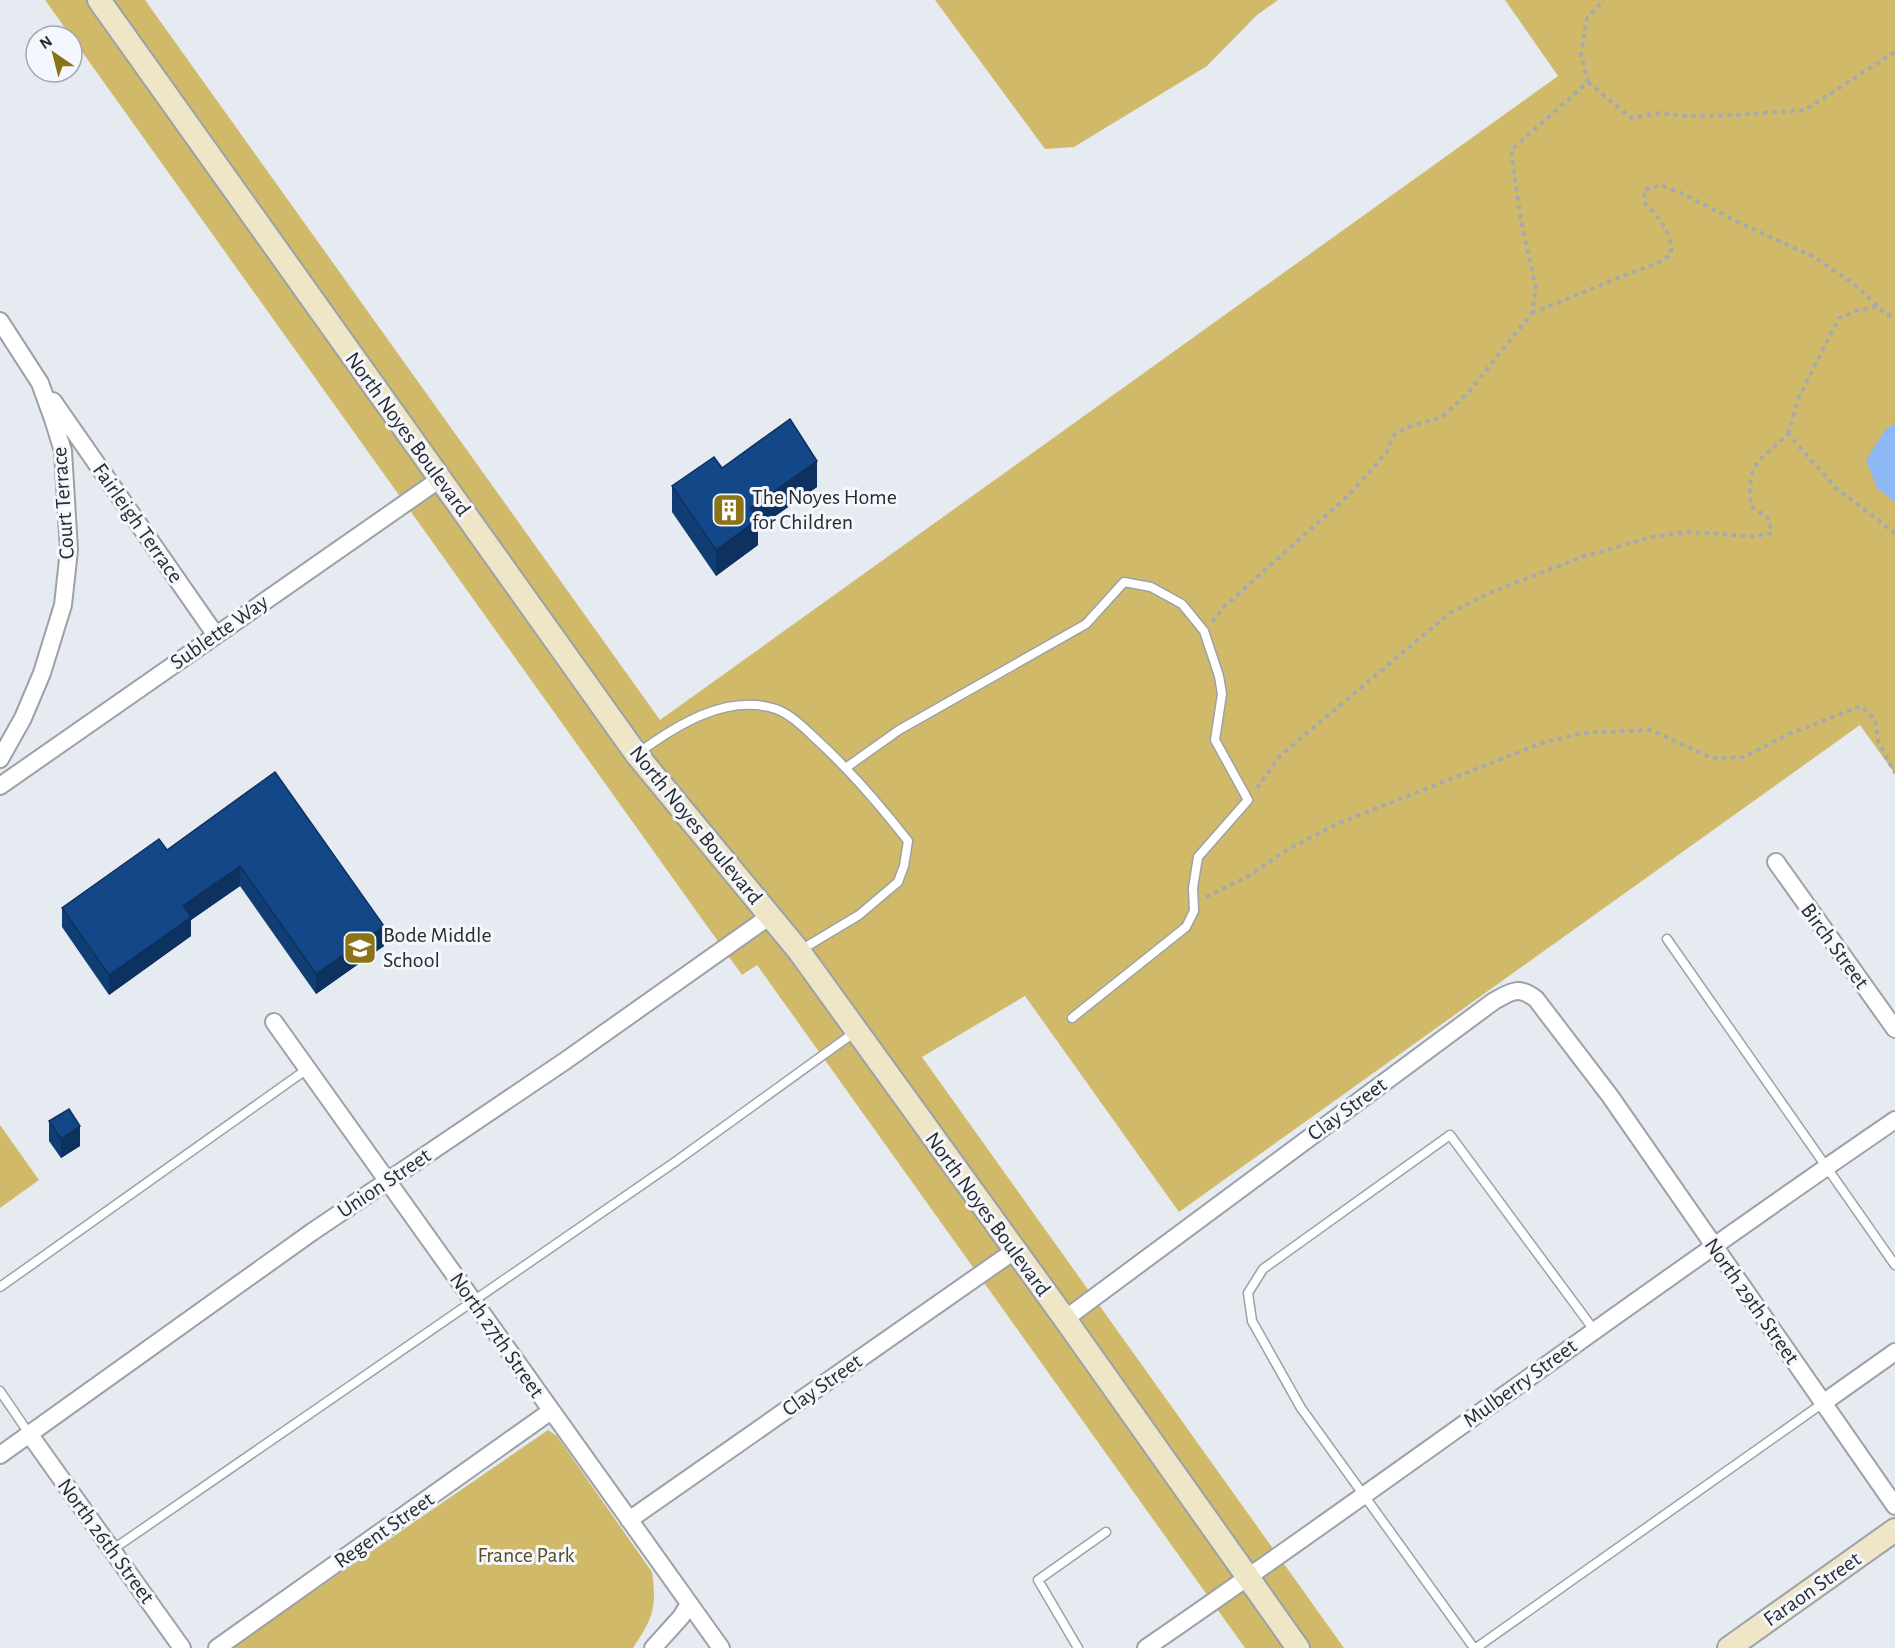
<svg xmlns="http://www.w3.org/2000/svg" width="1895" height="1648" viewBox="0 0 1895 1648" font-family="'Alegreya Sans',sans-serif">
<rect width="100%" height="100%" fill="#e6ebf2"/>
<path fill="#d0ba6a" d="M45 0H145L660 720 1558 76 1505 0H1895V774L1860 725 1179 1212 1025 996 922 1057 1344 1648H1245L757 965 742 975Z
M935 0H1278L1257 15 1207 66 1074 147 1045 149Z
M0 1125 39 1180 0 1208Z
M548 1430 557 1436 652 1572C657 1608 653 1618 633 1648H231Z"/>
<path fill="#8db8f3" d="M1895 423V502L1877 488 1866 460 1885 430Z"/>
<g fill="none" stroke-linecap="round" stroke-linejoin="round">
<g stroke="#9ca1a8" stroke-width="11">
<path id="lane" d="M637 754C675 726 726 693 776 709 792 715 804 728 816 739 851 771 879 804 908 841L904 866 898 882 859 915 799 951
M847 767 899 730 1086 624 1124 582 1151 587 1182 604 1204 631 1219 676 1222 694 1215 740 1248 800 1198 857 1193 888 1194 911 1186 927 1072 1018
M1667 939 1895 1265
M0 1287 303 1072H310
M0 1391 30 1435
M112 1550 675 1162 855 1032
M1078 1648 1038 1580 1106 1532
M1474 1648 1301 1408 1252 1321 1248 1293 1263 1269 1450 1135 1594 1330
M1476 1648 1823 1403"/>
</g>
<g stroke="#9ca1a8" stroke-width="20">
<path id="street" d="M0 321 40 383 53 419 63 451 69 550 63 605 42 673 23 718 0 759
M53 401 215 634
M0 786 440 479
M1776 862 1895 1029
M274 1022 721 1648
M1065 1319 1494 1001C1511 992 1518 985 1536 999L1610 1096 1895 1506
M1823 1403 1895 1352
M30 1435 182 1648
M0 1455 312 1232 565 1061 770 916
M629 1520 1014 1251
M217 1648 551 1411
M653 1648 681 1617 689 1604
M1146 1648C1398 1475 1643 1292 1895 1120"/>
</g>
<g stroke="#9ca1a8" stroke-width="26">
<path id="secondary" d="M99 0 637 755 799 951 1065 1319 1298 1648
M1729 1648 1895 1530"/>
</g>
<path stroke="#a6aaaf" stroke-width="4" stroke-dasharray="4.5 4.5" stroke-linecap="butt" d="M1588 82 1631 118 1659 113 1685 116 1736 115 1805 110 1895 52
M1532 313 1623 276 1658 263 1671 254C1673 233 1658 217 1645 203L1644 190 1660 185 1679 192 1744 225 1812 256 1853 283 1887 315 1895 316
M1788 434 1799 397 1839 318 1859 310 1878 306
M1212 622 1225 606 1350 494 1387 452 1393 436 1408 427 1442 417 1467 394 1532 313 1536 289 1520 215 1511 150 1588 82 1581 55 1587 18 1604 0
M1257 788 1280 756 1320 722 1450 613 1489 593 1582 557 1652 537 1687 532 1754 536 1772 533 1768 518 1751 506C1747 462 1758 462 1788 434L1836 488 1895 533
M1206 897 1247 877 1285 851 1339 823 1545 742 1583 733 1651 730 1712 758 1744 757 1789 734 1861 706 1875 719 1878 741 1895 773"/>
<use href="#lane" stroke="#fff" stroke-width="8"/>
<use href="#street" stroke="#fff" stroke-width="16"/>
<use href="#secondary" stroke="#eee6c7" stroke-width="22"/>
</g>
<path fill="#113d75" d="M722 468 817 487 758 528V545L716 576 672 512V486Z
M275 772 384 946 316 994 240 886 191 920V936L109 995 62 927V908L167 850Z
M49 1121 80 1146 61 1158 49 1141Z"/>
<path fill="#0e325f" d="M817 461V487L758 528V545L716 576V550L750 508Z
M240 866V886L191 920V936L109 995V975L183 906Z
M384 926V946L316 994V974Z
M80 1126V1146L61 1158V1139Z"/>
<path fill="#144788" stroke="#0e325f" stroke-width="1.5" d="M790 419 817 461 750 508 758 519 716 550 672 486 714 457 722 468Z
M275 772 384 926 316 974 240 866 183 906 191 917 109 975 62 908 159 839 167 850Z
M69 1109 80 1126 61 1139 49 1121Z"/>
<defs>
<g id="building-square" transform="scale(1.725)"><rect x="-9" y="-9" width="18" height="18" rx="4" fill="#8b7417" stroke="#f4f8fe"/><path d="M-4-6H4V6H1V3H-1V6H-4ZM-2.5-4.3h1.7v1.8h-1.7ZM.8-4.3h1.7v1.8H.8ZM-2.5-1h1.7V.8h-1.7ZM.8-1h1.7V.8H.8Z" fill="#fff"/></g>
<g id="school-square" transform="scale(1.725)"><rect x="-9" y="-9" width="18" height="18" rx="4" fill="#8b7417" stroke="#f4f8fe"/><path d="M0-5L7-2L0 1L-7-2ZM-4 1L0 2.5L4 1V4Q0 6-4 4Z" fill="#fff"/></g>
</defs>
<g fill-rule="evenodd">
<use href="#building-square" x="729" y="510"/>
<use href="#school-square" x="360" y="948"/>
</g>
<g text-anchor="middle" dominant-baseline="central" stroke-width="6" stroke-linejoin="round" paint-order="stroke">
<g font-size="22" fill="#292b2d" stroke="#f4f8fe">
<text transform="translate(408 434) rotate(54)">North Noyes Boulevard</text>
<text transform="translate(63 503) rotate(-94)">Court Terrace</text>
<text transform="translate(138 523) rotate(55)">Fairleigh Terrace</text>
<text transform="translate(219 632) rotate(-35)">Sublette Way</text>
<text transform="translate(696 825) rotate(51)">North Noyes Boulevard</text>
<text transform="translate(1835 946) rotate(54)">Birch Street</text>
<text transform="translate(1347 1109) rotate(-36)">Clay Street</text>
<text transform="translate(384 1183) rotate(-34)">Union Street</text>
<text transform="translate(988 1214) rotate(54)">North Noyes Boulevard</text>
<text transform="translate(1752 1301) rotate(55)">North 29th Street</text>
<text transform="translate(497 1335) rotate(55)">North 27th Street</text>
<text transform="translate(1520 1383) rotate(-36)">Mulberry Street</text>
<text transform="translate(822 1385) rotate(-35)">Clay Street</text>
<text transform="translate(384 1530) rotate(-35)">Regent Street</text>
<text transform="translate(106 1541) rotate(54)">North 26th Street</text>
<text transform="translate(1812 1589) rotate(-35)">Faraon Street</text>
</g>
<g font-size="22" fill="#292b2d" stroke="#f4f8fe" text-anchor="start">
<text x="752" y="497">The Noyes Home<tspan x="752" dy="25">for Children</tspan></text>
<text x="383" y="935">Bode Middle<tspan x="383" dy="25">School</tspan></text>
</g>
<g font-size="22" fill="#584d24" stroke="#f4f8fe">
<text x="526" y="1555">France Park</text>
</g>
</g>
<g transform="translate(54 54) rotate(325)"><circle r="28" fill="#f4f8fe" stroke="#a3a6aa" stroke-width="1.5"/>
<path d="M0-4.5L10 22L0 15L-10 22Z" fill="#8b7417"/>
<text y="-9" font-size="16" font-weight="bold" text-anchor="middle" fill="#292b2d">N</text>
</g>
</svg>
